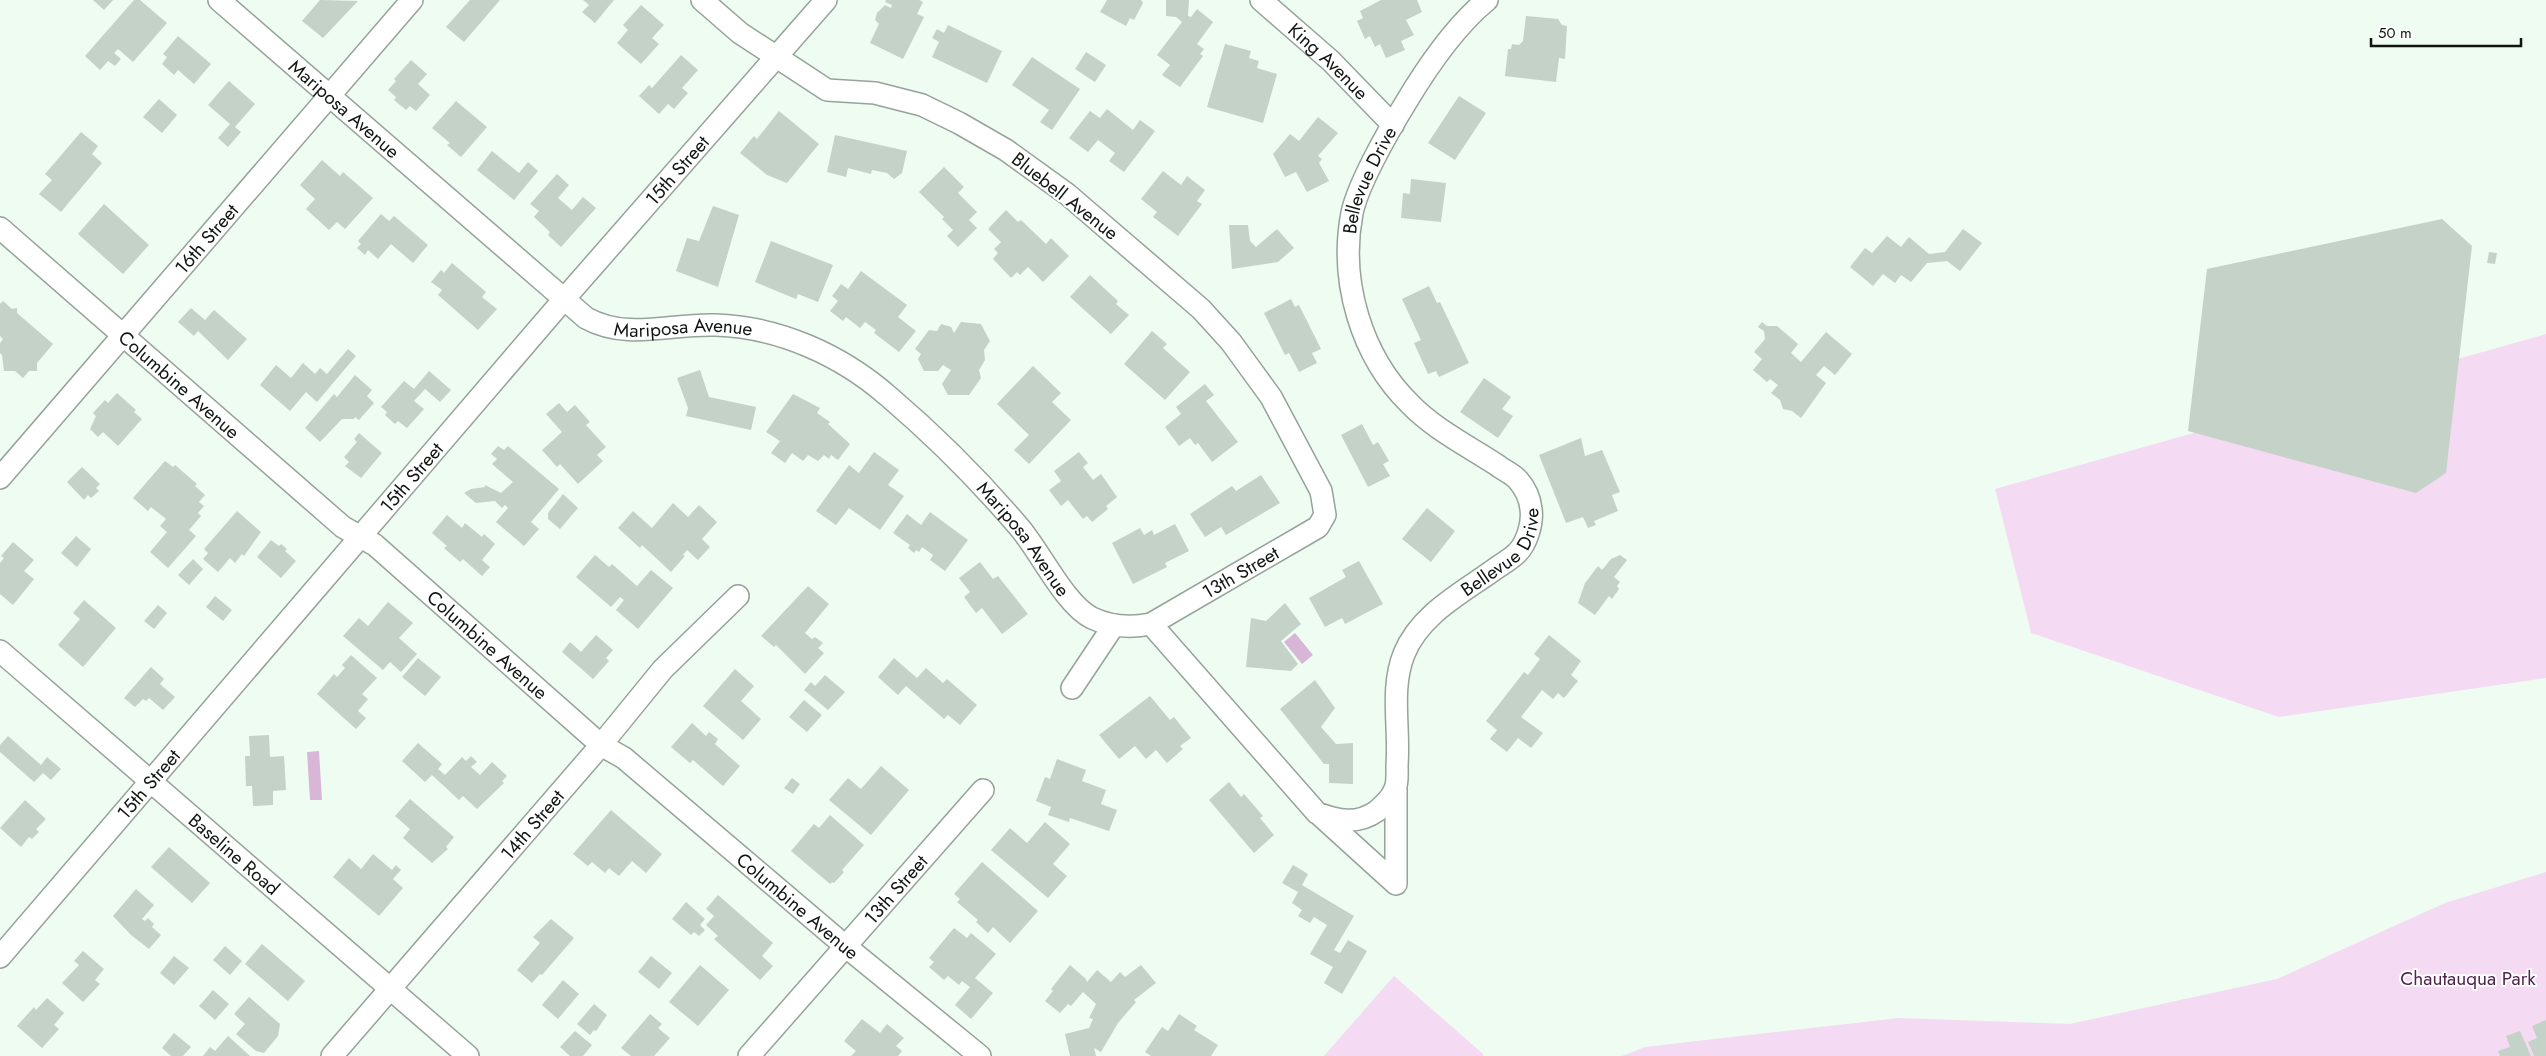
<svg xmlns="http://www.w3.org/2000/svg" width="2546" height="1056" viewBox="0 0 2546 1056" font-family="Jost,sans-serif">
<rect width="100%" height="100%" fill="#eefcf1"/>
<path fill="#f4daf3" d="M2546 334V678L2279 717 2031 633 1995 489Z
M2546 872V1056H1622L1645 1047 1899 1018 2070 1024 2277 979 2445 903Z
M1394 976 1483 1054V1056H1324Z"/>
<path fill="#d8b6d7" d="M1295 633 1313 655 1302 664 1284 642Z
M319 751 322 800H310L307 752Z"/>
<path fill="#c4d2c8" d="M93 0H113L104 10Z
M134 0H140L167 23 133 62 118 49 114 53 121 59 115 66 108 61 100 70 85 56Z
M320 0 358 1 323 38 302 21Z
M470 0H500L464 42 446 27Z
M583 0H614L595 23 582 12 589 5Z
M886 0H919L923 2 917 14 924 17 903 59 870 43 879 24 875 20 877 13 885 5 891 8 892 5 885 2Z
M1107 0H1141L1143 3 1134 20 1130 18 1126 26 1100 12Z
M1166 0H1189L1188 16 1191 17 1197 9 1213 22 1197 44 1204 49 1200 54 1203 56 1180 87 1162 75 1170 65 1157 55 1182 22 1176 17 1166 16Z
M1381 0H1417L1422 12 1406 20 1414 35 1401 41 1405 50 1386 58 1380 44 1375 47 1370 36 1365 39 1357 21 1363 18 1360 11Z
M641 5 664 25 652 38 659 44 641 64 617 43 628 30 623 25Z
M1526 16 1558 19 1562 25 1567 26 1565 59 1559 58 1556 82 1505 76 1508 49H1511L1512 44 1519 45 1523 41Z
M948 25 1002 51 987 83 932 57 939 42 932 38 937 29 944 33Z
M178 36 211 64 194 84 178 70 174 75 162 64 167 57 163 54Z
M1225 44 1251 51 1249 58 1259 61 1257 68 1277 74 1263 123 1207 107Z
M1086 52 1106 65 1095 82 1075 69Z
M681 55 698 70 682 88 688 93 674 109 668 104 659 114 639 96 649 85 652 88Z
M1032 57 1080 89 1052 130 1040 122 1049 110 1012 85Z
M411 60 427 74 418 84 430 95 416 111 410 106 406 110 394 100 396 97 388 90 396 81 394 79Z
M229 81 255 104 235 127 241 132 228 147 218 138 230 124 208 105Z
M1459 96 1486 113 1455 160 1428 143Z
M159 99 177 115 162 133 143 117Z
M456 101 487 127 461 157 447 145 450 143 432 128Z
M1107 109 1133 130 1140 120 1155 131 1124 172 1109 161 1115 153 1098 140 1088 152 1069 138 1090 111 1100 118Z
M779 111 819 144 787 183 767 175 740 153 754 136 757 139Z
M1318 117 1338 133 1318 156 1322 159 1319 163 1329 181 1307 192 1296 172 1285 177 1273 154 1290 134 1299 141Z
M81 132 98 146 92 154 102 163 61 212 39 194 52 180 45 174Z
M835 135 907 151 902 173 894 179 887 173 872 170 871 174 848 168 846 177 827 172Z
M492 151 519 173 528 162 538 171 514 200 477 170Z
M322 160 340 176 343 172 373 198 345 229 337 222 329 230 306 209 315 199 300 185Z
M944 167 964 187 958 193 977 212 969 220 977 228 958 247 947 236 953 230 942 219 944 217 919 192Z
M1163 171 1181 185 1187 176 1205 190 1197 201 1202 204 1178 236 1153 217 1157 212 1141 199Z
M557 174 569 185 558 198 572 210 583 197 596 208 561 247 548 235 550 232 534 217 539 211 530 204Z
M1411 179 1446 183 1441 222 1401 218 1403 193 1410 194Z
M104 204 149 245 123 274 78 234Z
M713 206 739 215 718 287 676 271 687 238 699 241Z
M1006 210 1018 222 1021 220 1046 244 1051 238 1069 256 1043 282 1028 267 1020 275 1017 272 1011 278 993 259 998 253 994 249 1001 242 988 229Z
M381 214 389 221 394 216 428 245 413 263 391 244 378 259 368 250 365 255 357 248 361 244 358 241Z
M2442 219 2472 246 2446 473 2416 493 2188 431 2207 269Z
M1229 225H1248L1250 241 1256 247 1277 229 1294 248 1278 262 1232 269Z
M1963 229 1982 243 1960 271 1947 261 1927 263 1911 282 1901 275 1895 283 1883 274 1873 286 1850 267 1865 248 1872 253 1887 236 1901 247 1909 237 1929 254 1945 252Z
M771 241 833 265 818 302 798 294 796 299 755 282Z
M2489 252 2497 253 2495 264 2487 263Z
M452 263 486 292 482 297 497 309 478 330 438 295 442 290 431 282 441 270 444 273Z
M861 271 907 305 898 317 916 331 899 352 874 333 876 330 865 322 860 328 846 317 843 321 830 311 838 301 832 296 841 284 848 289Z
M1090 275 1118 301 1116 304 1129 315 1111 334 1070 297Z
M1429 286 1437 303 1440 302 1469 363 1439 377 1436 371 1428 374 1414 343 1421 340 1402 299Z
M1291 299 1295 307 1299 305 1321 349 1312 353 1317 363 1299 372 1289 353 1285 355 1264 313Z
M3 301 12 309 17 308V313L53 344 37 363V371H29L23 378 15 371H4L2 355 0 353V343L3 339 0 336V304Z
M191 308 205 320 214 310 247 339 228 360 198 331 194 336 178 322Z
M961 322 981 324 990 341 984 350 985 360 979 370 981 378 969 395H948L942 384 951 370 943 365 938 371H924L918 359 921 354 915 349 929 330 937 331 941 324 951 327 954 333Z
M1762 322 1767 326H1777L1798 344 1791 353 1801 362 1826 332 1852 354 1835 375 1824 366 1816 375 1826 383 1801 418 1792 411 1783 409 1780 400 1771 393 1778 385 1770 379 1767 382 1753 370 1762 359 1754 352 1765 339 1764 331 1758 327Z
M1152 331 1167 344 1163 348 1190 372 1165 400 1124 364Z
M348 349 356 356 317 402 306 392 290 411 260 385 276 365 291 378 303 363 315 374 320 368 327 374Z
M1033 366 1061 393 1052 402 1071 420 1029 464 1014 450 1029 435 997 404Z
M700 370 709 397 756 407 751 430 686 416 688 408 677 378Z
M429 371 451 390 440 402 425 389 414 401 424 409 407 428 398 421 395 424 385 415 387 412 381 407 404 381 414 389Z
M355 375 372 390 367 396 374 403 359 420 355 417 354 419H342L320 442 305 428 334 394 337 397Z
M1484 378 1511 397 1502 409 1513 416 1498 438 1460 412Z
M1205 384 1214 395 1206 401 1238 442 1212 462 1198 443 1195 445 1190 438 1179 446 1165 427 1181 414 1176 407Z
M117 393 136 410 134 412 142 419 118 446 103 432 98 437 90 429 96 416 93 413 105 400 108 403Z
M793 394 820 408 817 413 830 422 828 424 850 444 838 460 831 455 829 459 824 455 818 461 808 455 803 461 792 453 785 463 771 453 780 441 766 432Z
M559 403 567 412 575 405 590 422 586 425 606 447 597 455 603 461 578 484 560 464 557 467 542 450 562 432 546 414Z
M1362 424 1373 445 1378 442 1389 461 1383 464 1390 476 1368 487 1341 435Z
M359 433 382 453 361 478 345 466 349 462 344 457 357 442 354 439Z
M1581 438 1585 456 1602 450 1620 492 1612 495 1618 511 1594 521 1596 525 1588 528 1583 517 1566 523 1539 455Z
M498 446 504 450 508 446 559 489 531 522 539 529 524 546 496 522 508 508 505 505 502 508 495 501 476 503 464 493 471 489 485 487V485L501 493 513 482 492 464 497 459 491 454Z
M874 452 899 470 888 485 904 496 880 530 849 508 836 525 816 511 849 465 859 473Z
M1079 452 1088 463 1083 467 1093 480 1101 474 1117 497 1106 506 1108 509 1092 522 1087 516 1083 519 1068 500 1061 506 1049 490 1061 481 1054 471Z
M165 461 173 467 175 465 197 484 195 486 205 495 199 502 204 506 198 513 201 516 189 530 196 536 168 568 150 552 167 532 160 526 166 519 151 507 148 511 133 498Z
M82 467 100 484 96 488 99 491 91 498 88 495 84 500 67 482Z
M1261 475 1280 503 1226 535 1221 527 1205 537 1190 514 1232 486 1236 491Z
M563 494 578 508 560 529 548 519V513Z
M673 503 688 517 699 505 717 522 702 539 710 547 698 560 687 550 683 555 685 556 671 572 642 545 640 548 618 528 633 511 652 528Z
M1427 508 1455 531 1431 562 1402 539Z
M237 511 261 532 244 556 242 554 235 563 230 558 218 572 203 559 208 553 204 549Z
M930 512 968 540 945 571 930 560 933 555 922 547 919 552 916 550 914 553 908 548 910 545 893 533 907 514 921 525Z
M447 515 462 528 465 523 482 537 484 534 495 544 482 560 490 567 482 576 463 559 460 562 444 548 447 546 432 533Z
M1175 524 1189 551 1165 563 1167 567 1133 584 1112 543 1140 528 1144 535 1152 530 1154 535Z
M76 536 91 549 77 567 61 553Z
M271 540 279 546 281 544 287 549 285 551 296 561 281 578 257 557Z
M13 542 34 560 24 571 34 579 13 605 0 594V563L4 558 1 556Z
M595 555 609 567 612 564 637 586 651 570 673 588 638 629 616 610 624 600 620 597 611 607 576 577Z
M1620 555 1627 560 1614 577 1620 582 1617 586 1619 589 1612 599 1609 596 1595 615 1578 603 1585 583 1598 566 1602 570 1611 559Z
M193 559 203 569 189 585 178 575Z
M1359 561 1383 604 1345 624 1342 618 1325 627 1309 598 1346 577 1342 570Z
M980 562 993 579 998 576 1028 614 1002 634 982 608 976 613 964 597 970 592 959 578Z
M808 586 829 604 805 633 812 639 815 637 823 643 818 648 824 653 805 674 776 645 774 647 761 636Z
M215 596 232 610 223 621 206 607Z
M84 600 116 628 83 667 58 645 80 619 73 613Z
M388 602 413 623 399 638 417 654 401 672 390 662 383 670 343 636 359 618 368 626Z
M1285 603 1301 624 1281 641 1298 664 1291 671 1246 667 1251 618 1266 621Z
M158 605 167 613 154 629 144 621Z
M596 635 613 650 606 658 609 661 593 679 562 652 570 642 581 652Z
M1549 635 1581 661 1571 675 1578 681 1564 698 1558 693 1553 699 1542 690 1521 717 1543 733 1531 748 1518 738 1507 752 1490 739 1497 730 1486 721 1524 672 1528 675 1540 659 1534 654Z
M351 655 377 678 362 694 368 699 358 711 366 718 356 729 317 694 334 674 337 677 345 668 342 665Z
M418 658 441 677 425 696 402 677Z
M894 658 917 678 926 668 943 683 947 679 977 705 960 725 948 715 944 719 906 686 898 695 878 677Z
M151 667 164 679 160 684 175 697 163 710 149 698 146 701 143 699 135 707 124 698Z
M735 669 754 686 741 701 761 719 743 740 703 706Z
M825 675 845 692 828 710 804 690 811 682 815 686Z
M1315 680 1335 708 1321 727 1336 744 1353 743V784L1329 783V764H1324L1280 709Z
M1150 696 1170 720 1174 717 1191 738 1180 746 1183 749 1167 763 1156 750 1146 759 1135 746 1119 759 1099 735Z
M804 700 822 715 807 732 789 717Z
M692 723 706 736 709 732 718 739 715 744 740 766 723 786 693 760 690 763 671 747Z
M269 735 270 757 284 756 286 790 273 791V805L253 806 252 786H246L245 756H250L249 736Z
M8 736 41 765 47 757 61 769 51 780 43 773 34 782 0 752V745Z
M418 743 442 764 438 769 445 775 462 757 466 761 471 756 477 762 471 767 480 775 492 762 507 776 502 781 504 783 477 809 463 796 459 800 432 775 425 782 402 761Z
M1057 759 1086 770 1082 781 1106 790 1101 804 1117 810 1109 831 1070 818 1069 822 1048 815 1051 807 1036 801 1045 777 1050 779Z
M881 766 909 790 871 835 829 800 848 778 861 789Z
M792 778 800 784 793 794 784 788Z
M1229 782 1241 797 1244 794 1263 816 1260 818 1274 835 1254 853 1209 800Z
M410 799 454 837 446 847 448 849 432 863 403 838 410 829 395 816Z
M25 800 46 819 36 829 39 832 32 839 29 837 21 847 0 828Z
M611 810 662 854 646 873 632 861 619 876 609 868 605 873 592 862 588 866 573 854Z
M830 815 864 845 842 870 844 872 834 883 832 882 830 884 791 851 814 824 819 828Z
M1045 822 1070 844 1053 864 1067 876 1048 898 991 850 1010 828 1027 843Z
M169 847 210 883 192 903 151 867Z
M373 854 392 870 396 865 401 870 393 879 403 888 379 916 333 877 349 858 361 869Z
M982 862 1038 911 1010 943 993 927 988 933 976 922 978 920 957 902 960 899 954 894Z
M1293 865 1308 874 1302 885 1354 916 1334 950 1340 953 1348 940 1367 951 1342 994 1324 983 1333 967 1310 954 1327 925 1314 917 1310 923 1298 916 1302 910 1292 903 1298 892 1282 883Z
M136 889 154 905 142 919 145 921 148 918 154 924 152 927 161 935 149 949 131 935 113 916Z
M718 895 773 943 762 956 773 966 760 980 714 939 718 936 706 925 714 916 706 909Z
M686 902 705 919 700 925 705 930 699 936 694 932 691 935 672 919Z
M551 919 574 938 542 975 540 974 532 983 517 970 540 943 533 937Z
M954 928 967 938 971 933 996 954 975 978 993 993 971 1019 955 1005 970 987 962 981 959 985 948 976 944 980 929 967 934 962 929 958Z
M262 944 305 981 288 1001 245 964Z
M225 946 242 961 230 975 213 960Z
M83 951 104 969 95 980 100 984 83 1002 62 983 79 965 74 961Z
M174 956 189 968 174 985 160 973Z
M651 956 672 973 659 989 638 972Z
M700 965 729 990 698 1026 669 1002Z
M1070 965 1086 979 1087 982 1097 970 1111 982 1120 972 1125 977 1141 965 1156 983 1134 1000 1136 1002 1118 1023 1101 1052 1094 1048 1096 1056H1070L1065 1034 1089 1028 1093 1019 1089 1018 1096 1004 1083 992 1071 1006 1068 1004 1060 1013 1045 1001 1053 991 1051 989Z
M563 980 579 994 558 1019 542 1005Z
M213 990 229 1004 215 1020 199 1006Z
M249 997 280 1024 278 1036 264 1053 256 1051 236 1034 245 1024 234 1014Z
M47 998 64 1013 54 1025 59 1029 42 1048 17 1026 34 1007 36 1010Z
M594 1004 607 1015 596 1031 594 1030 590 1035 577 1024Z
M650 1014 662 1024 658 1028 670 1038 654 1056H631L621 1048Z
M1179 1014 1197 1026 1194 1030 1218 1045 1211 1056H1151L1145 1052 1162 1027 1168 1031Z
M862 1019 880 1033 887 1024 904 1038 896 1046 902 1051 898 1056H851L856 1051 844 1041Z
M2546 1020V1056H2534L2528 1042 2537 1038 2532 1026Z
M575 1031 592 1045 583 1056H570L560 1047Z
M2520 1031 2531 1056H2500L2498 1051 2510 1047 2506 1036Z
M174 1033 191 1047 183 1056H171L162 1048Z
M228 1036 250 1056H203L210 1047 215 1051Z"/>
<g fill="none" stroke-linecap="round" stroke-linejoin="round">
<g stroke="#95a399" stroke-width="24">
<g id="minor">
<path id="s1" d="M219 0 586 318C628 341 671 323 716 325 779 327 841 355 888 396 935 436 979 480 1019 527 1040 551 1065 605 1092 618 1111 627 1131 628 1151 624L1318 527 1325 515 1321 491 1271 397 1231 342 1201 309 1067 194 1006 150 959 123 922 105 875 93 827 90 740 33 702 0"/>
<path id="s2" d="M1261 0 1331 61 1393 125"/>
<path id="s3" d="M0 228 343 527 375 545 601 745 624 758 844 945 980 1056"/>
<path id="s4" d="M0 478 412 0"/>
<path id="s5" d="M1151 624 1317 813C1338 821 1357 825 1377 811 1384 805 1391 799 1394 791 1398 784 1397 773 1397 765 1400 728 1390 689 1404 654 1420 614 1462 593 1495 569 1502 564 1511 559 1517 553 1527 543 1533 523 1531 509 1530 499 1525 488 1518 480 1513 474 1503 470 1497 465 1468 446 1434 429 1410 404 1361 356 1339 281 1352 213 1358 184 1389 130 1405 104 1427 67 1454 27 1487 0"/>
<path id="s6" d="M0 651 468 1056"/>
<path d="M1072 688 1114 625"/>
<path d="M1321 816 1396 884V790"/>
<path id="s7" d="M0 957 565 298 826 0"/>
<path id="s8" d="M332 1056 601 745 663 669 738 596"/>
<path id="s9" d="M749 1056 983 790"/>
</g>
</g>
<use href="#minor" stroke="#fff" stroke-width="21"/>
</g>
<g text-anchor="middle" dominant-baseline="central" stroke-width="4" stroke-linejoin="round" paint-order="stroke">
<g font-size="19" fill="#101512" stroke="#fff">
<text stroke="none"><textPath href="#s2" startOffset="91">King Avenue</textPath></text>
<text stroke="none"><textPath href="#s1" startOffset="166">Mariposa Avenue</textPath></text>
<text stroke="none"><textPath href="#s7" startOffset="1038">15th Street</textPath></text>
<text stroke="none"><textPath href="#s5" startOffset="1089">Bellevue Drive</textPath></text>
<text transform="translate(1065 196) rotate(38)">Bluebell Avenue</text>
<text stroke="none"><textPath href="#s4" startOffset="316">16th Street</textPath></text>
<text stroke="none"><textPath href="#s1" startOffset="585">Mariposa Avenue</textPath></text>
<text stroke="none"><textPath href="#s3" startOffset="238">Columbine Avenue</textPath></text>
<text stroke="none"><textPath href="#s7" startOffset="632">15th Street</textPath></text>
<text stroke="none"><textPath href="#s1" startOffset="1005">Mariposa Avenue</textPath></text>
<text stroke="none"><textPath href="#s5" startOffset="624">Bellevue Drive</textPath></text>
<text stroke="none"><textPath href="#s1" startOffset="1274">13th Street</textPath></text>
<text stroke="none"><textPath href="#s3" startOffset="642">Columbine Avenue</textPath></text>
<text stroke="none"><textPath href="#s7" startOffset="228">15th Street</textPath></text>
<text stroke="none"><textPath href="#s8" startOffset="306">14th Street</textPath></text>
<text stroke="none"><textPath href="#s6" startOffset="310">Baseline Road</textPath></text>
<text stroke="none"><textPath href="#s9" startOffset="222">13th Street</textPath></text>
<text stroke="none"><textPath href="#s3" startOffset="1048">Columbine Avenue</textPath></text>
</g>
<g font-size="19" fill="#4f2550" stroke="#fff">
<text x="2468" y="978">Chautauqua Park</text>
</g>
</g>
<path d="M2371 38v8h150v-8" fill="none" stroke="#101512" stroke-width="2.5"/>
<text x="2378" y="38" font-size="15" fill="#101512" stroke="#ffffff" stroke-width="4" paint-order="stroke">50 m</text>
</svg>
